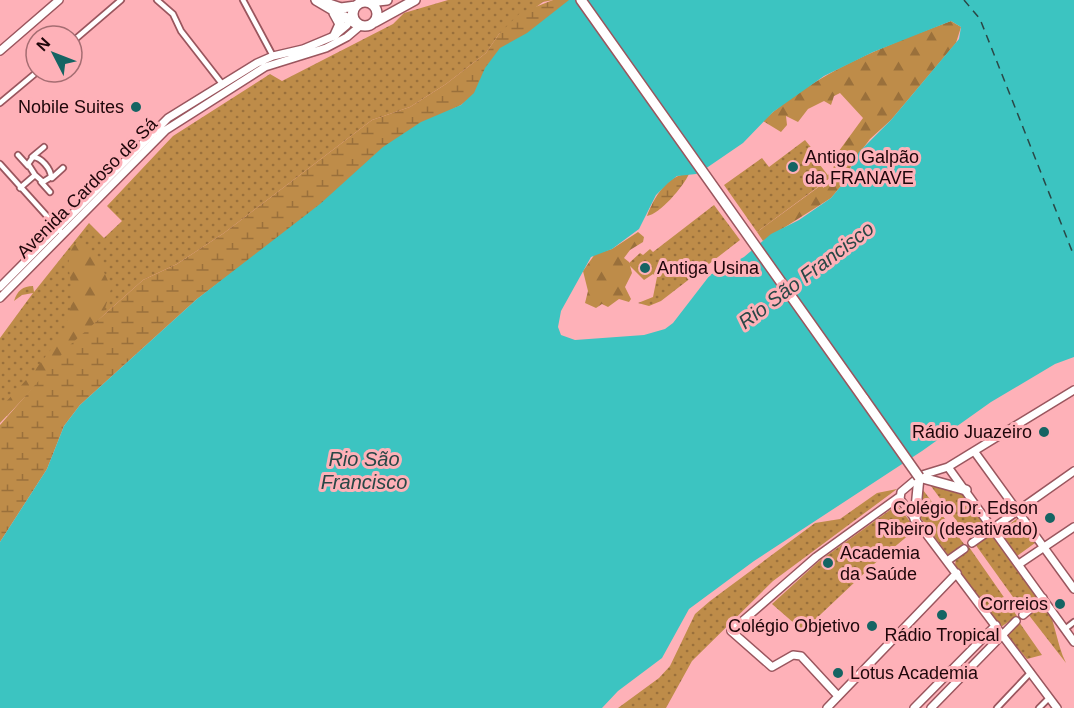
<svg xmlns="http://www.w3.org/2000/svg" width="1074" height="708" viewBox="0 0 1074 708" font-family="Helvetica,sans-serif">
<defs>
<pattern id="grass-dots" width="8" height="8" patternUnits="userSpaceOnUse" patternTransform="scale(1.5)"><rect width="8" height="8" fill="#be8c49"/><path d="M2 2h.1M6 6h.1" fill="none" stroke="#9a703b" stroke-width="1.8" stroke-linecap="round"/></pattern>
<pattern id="forest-firs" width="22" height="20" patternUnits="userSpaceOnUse" patternTransform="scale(1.5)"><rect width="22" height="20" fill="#be8c49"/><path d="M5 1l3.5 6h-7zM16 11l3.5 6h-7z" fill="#9a703b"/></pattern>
<pattern id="wetland-marsh" width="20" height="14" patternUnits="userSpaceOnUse" patternTransform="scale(1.5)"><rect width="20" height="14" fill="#be8c49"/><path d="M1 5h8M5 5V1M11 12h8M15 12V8" fill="none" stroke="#9a703b"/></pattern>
</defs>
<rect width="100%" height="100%" fill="#feb1b8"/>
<path fill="url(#grass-dots)" d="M448 0H553L543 2 499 34 486 53 446 84 410 107 372 120 224 233 177 264 143 280 70 345 7 416 0 413V338L33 293 22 295 14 301C17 291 23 286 33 286L34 292 89 223 104 238 122 221 107 206 173 136 270 74 282 81 393 24 404 13Z
M805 140 823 162 820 165 830 178 757 232 724 185 762 158 769 167Z
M714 205 740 240 661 301 649 306 638 303 653 297 657 277 653 274 644 280 628 264 640 253 643 255 650 249 653 252Z
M928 482 963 492 989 526 970 539Z
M920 486 964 544 948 555 920 517Z
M897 489 773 581 692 661 666 708H618L659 678 670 666 695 614 710 601 815 523 840 519 877 493Z
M897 505 916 529 874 564 803 631 772 604 818 562Z
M1018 518 1035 543 1017 556 1000 531Z
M993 534 1041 598 1023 611 975 544Z
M969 547 1017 616 1001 627 955 566 956 556Z
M1044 602C1056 621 1056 643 1066 663L1028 614Z
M1019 622 1042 655 1027 659 1006 634Z"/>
<path fill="url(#forest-firs)" d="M951 21 961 27 956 43 891 120 870 139 855 159 841 186 831 198 763 241 757 232 824 183 823 188 830 183 828 175 833 170 836 155 863 118 840 93 834 96 831 105 824 101 808 109 798 122 786 116 787 125 781 132 763 121C816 72 884 46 951 21Z
M638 232 644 237 643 242 630 250 624 258 629 262 632 273 625 287 631 299 629 302 619 299 608 307 602 304 596 308 585 303 588 291 583 271 595 254 612 249Z
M78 241C94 246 106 275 111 289L103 315 0 423V407C16 394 59 343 66 325 69 315 72 303 72 293 71 274 62 256 78 241Z"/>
<path fill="url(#wetland-marsh)" d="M553 0H598L461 105 443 114 197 299 80 405 64 426 47 469 0 542V425L70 345 143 280 177 264 224 233 372 120 410 107 446 84 486 53 499 34 520 13Z
M689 174C683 187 660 214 647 216 654 198 667 174 689 174Z"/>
<path fill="#3cc4c1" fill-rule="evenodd" d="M569 0H1074V357L1055 364 991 402 922 451 754 561 689 609 662 658 618 691 602 708H0V542L47 469 64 426 80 405 197 299 320 204 383 147 421 122 461 105 474 93 485 68 500 48 527 33ZM951 21 961 27 959 39 891 120 859 152 841 186 831 198 799 220 771 234 744 257 710 275 673 323 665 329 644 335 575 340 561 335 558 327 561 311 591 257 612 249 639 229 656 195 668 183 677 176 696 174 705 169 743 143 773 112 824 76 873 52Z"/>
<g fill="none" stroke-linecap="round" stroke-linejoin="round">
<path stroke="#2a4746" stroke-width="1.5" stroke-dasharray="8 6" stroke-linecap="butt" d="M964 0 980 19 1074 256"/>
<g stroke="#9a565e" stroke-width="8">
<path id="street" d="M157 0 173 14 181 31 223 85
M243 0 273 56
M72 42 121 0
M0 103 37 72
M18 155 28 166
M32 157 44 147
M0 164 63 234
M52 178 63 168
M41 182 50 192
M20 188 35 175 43 182 51 177C51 169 41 157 33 157L28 164 35 175
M1065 629 1074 622
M997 708 1031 672
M1039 708 1049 698"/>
</g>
<g stroke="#9a565e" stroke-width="10">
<path id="secondary" d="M0 51 59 0
M0 287 168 118 257 63 273 56 303 49 334 36 347 25 352 12
M0 298 166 130 265 67 326 48 347 37 360 26
M974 451 1074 589
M948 467 1074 642
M922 475 948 467 1074 390
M920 476 901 492 900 499 1057 708
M972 543 1074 471
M947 561 964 549
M1019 564 1074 527
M1023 615 1043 598
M838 696 801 656 793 655 772 667 731 631 816 557 899 497
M827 708 957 573
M914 708 996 625
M931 708 1016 621"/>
</g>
<g stroke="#9a565e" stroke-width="12">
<path id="highway" d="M316 0 355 23
M581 0 864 399
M353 14a12 12 0 1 1 24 0a12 12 0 1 1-24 0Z
M369 2 387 0
M326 3 341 8 356 6
M334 13 340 24 335 35
M375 22 415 0
M915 519 919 477 966 490"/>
</g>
<use href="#street" stroke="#fff" stroke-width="4.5"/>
<use href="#secondary" stroke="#fff" stroke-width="7"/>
<use href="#highway" stroke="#fff" stroke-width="9"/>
<g stroke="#9a565e" stroke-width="12" stroke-linecap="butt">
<path id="highway-bridge" d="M864 399 919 477"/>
</g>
<use href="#highway-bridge" stroke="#fff" stroke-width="9"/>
</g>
<g fill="#156463" stroke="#feb1b8" stroke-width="2">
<circle cx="136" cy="107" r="6"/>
<circle cx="793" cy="167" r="6"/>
<circle cx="645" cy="268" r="6"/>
<circle cx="1044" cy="432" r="6"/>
<circle cx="1050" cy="518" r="6"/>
<circle cx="828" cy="563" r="6"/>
<circle cx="1060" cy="604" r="6"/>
<circle cx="942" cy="615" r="6"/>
<circle cx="872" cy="626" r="6"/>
<circle cx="838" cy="673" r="6"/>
</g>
<g text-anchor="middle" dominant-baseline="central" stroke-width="6" stroke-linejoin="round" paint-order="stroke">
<g font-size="18" fill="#1f060a" stroke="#feb1b8" text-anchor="end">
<text x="124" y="107">Nobile Suites</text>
<text x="805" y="157" text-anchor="start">Antigo Galpão<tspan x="805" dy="21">da FRANAVE</tspan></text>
<text x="657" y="268" text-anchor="start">Antiga Usina</text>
<text x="1032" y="432">Rádio Juazeiro</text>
<text x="1038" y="508">Colégio Dr. Edson<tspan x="1038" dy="21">Ribeiro (desativado)</tspan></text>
<text x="840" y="553" text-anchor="start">Academia<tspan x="840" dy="21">da Saúde</tspan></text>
<text x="1048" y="604">Correios</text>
<text x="860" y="626">Colégio Objetivo</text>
<text x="942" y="635" text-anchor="middle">Rádio Tropical</text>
<text x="850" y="673" text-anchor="start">Lotus Academia</text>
</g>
<g font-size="18" fill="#1f060a" stroke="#feb1b8">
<text transform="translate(87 188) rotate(-45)">Avenida Cardoso de Sá</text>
</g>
<g font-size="20" font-style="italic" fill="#2a4746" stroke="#feb1b8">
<text transform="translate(806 275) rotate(-37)">Rio São Francisco</text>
<text x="364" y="459">Rio São<tspan x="364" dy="23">Francisco</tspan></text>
</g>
</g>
<g transform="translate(54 54) rotate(312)"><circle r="28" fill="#feb1b8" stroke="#a56d72" stroke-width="1.5"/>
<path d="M0-4.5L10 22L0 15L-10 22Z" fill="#156463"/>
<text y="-9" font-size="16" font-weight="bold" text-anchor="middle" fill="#1f060a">N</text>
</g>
</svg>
